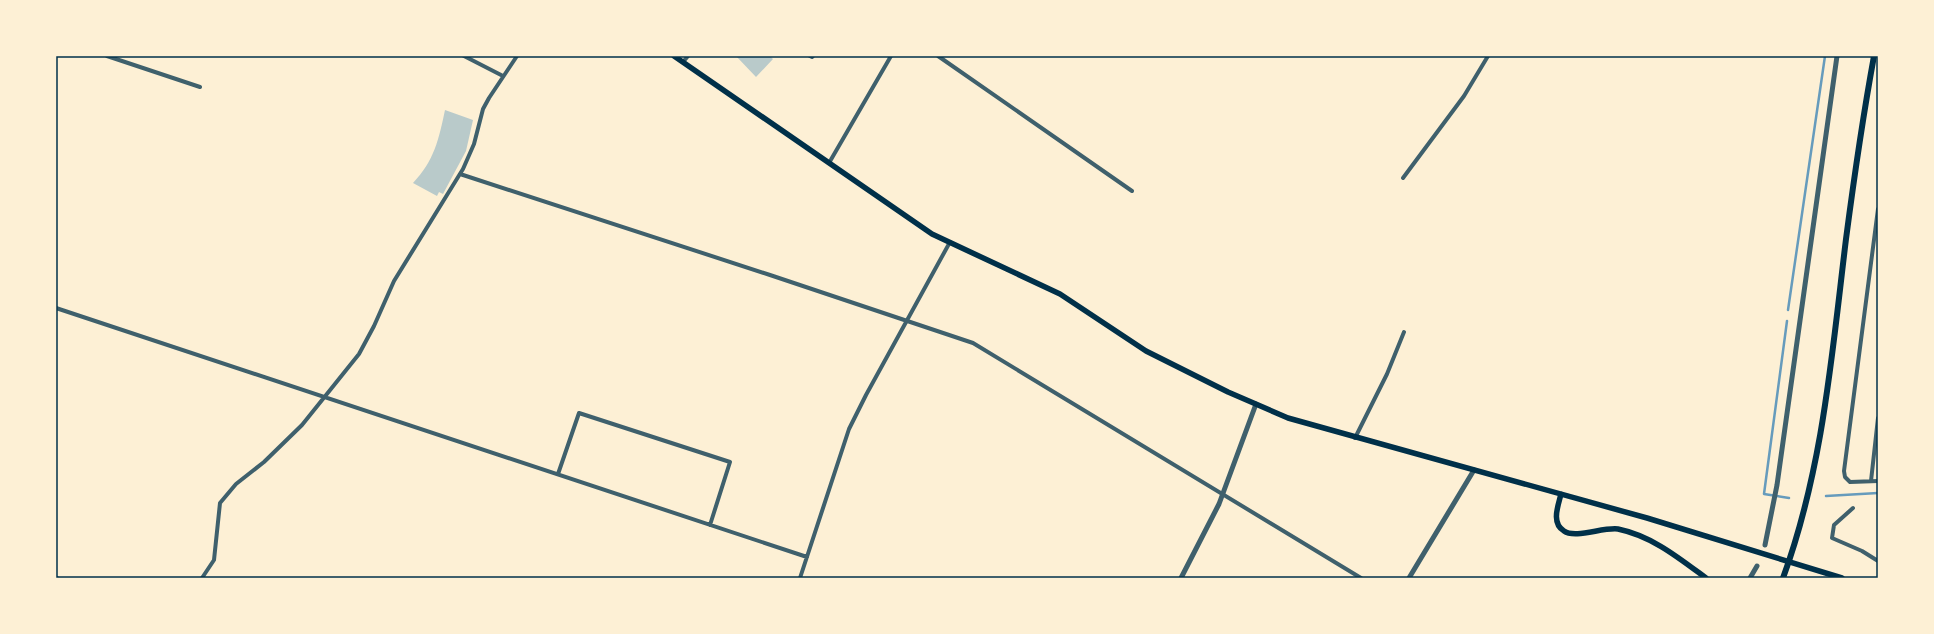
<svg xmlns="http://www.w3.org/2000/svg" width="1934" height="634" viewBox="0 0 1934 634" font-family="'Open Sans',sans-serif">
<rect width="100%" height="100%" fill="#fdf0d5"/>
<path fill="#b9caca" d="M736 56H770L773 59 756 77Z
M445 110 473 120 466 151 443 194 439 192 437 196 413 183C434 161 439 139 445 110Z"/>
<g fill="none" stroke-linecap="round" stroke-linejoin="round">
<path stroke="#669bbc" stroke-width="2.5" d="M1788 310 1825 56
M1787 321 1764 494 1789 498
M1826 496 1878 493"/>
<path stroke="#3f606c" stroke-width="4" d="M107 56 200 87
M464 56 503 76
M810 56 812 57 813 56
M938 56 1132 191
M683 62 688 56
M829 163 891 56
M460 174 770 275 973 343 1361 578
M1403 178 1464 96 1488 56
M1878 209 1844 471 1845 477 1850 482 1878 481
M56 308 807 557
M1355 438 1387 374 1404 332
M558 474 579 413 730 462 710 525
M1871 481 1878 418
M1853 508 1834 525 1832 538 1862 551 1878 561
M56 578H57
M202 578 214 560 220 503 236 484 264 462 302 425 359 354 374 326 394 281 463 169 474 144 483 109 489 98 517 56
M800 578 849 429 866 395 950 242"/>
<path stroke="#3f606c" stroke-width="5" d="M1765 545 1777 485 1837 56
M1181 578 1219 504 1256 404
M1409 578 1474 470
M1750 578 1757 566"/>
<path stroke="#003049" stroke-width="5.5" d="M674 56 932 234 1060 294 1146 351 1228 392 1288 418 1647 518 1842 578
M1561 494C1558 506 1551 523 1564 531 1575 539 1603 527 1618 529 1652 536 1679 558 1706 578"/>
<path stroke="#003049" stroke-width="6" d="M1783 578C1823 469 1832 353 1846 239 1854 178 1863 116 1874 56"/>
</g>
<rect width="1934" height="634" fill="none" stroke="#fdf0d5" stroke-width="114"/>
<rect x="57" y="57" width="1820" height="520" fill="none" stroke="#003049" stroke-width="1.5"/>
</svg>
